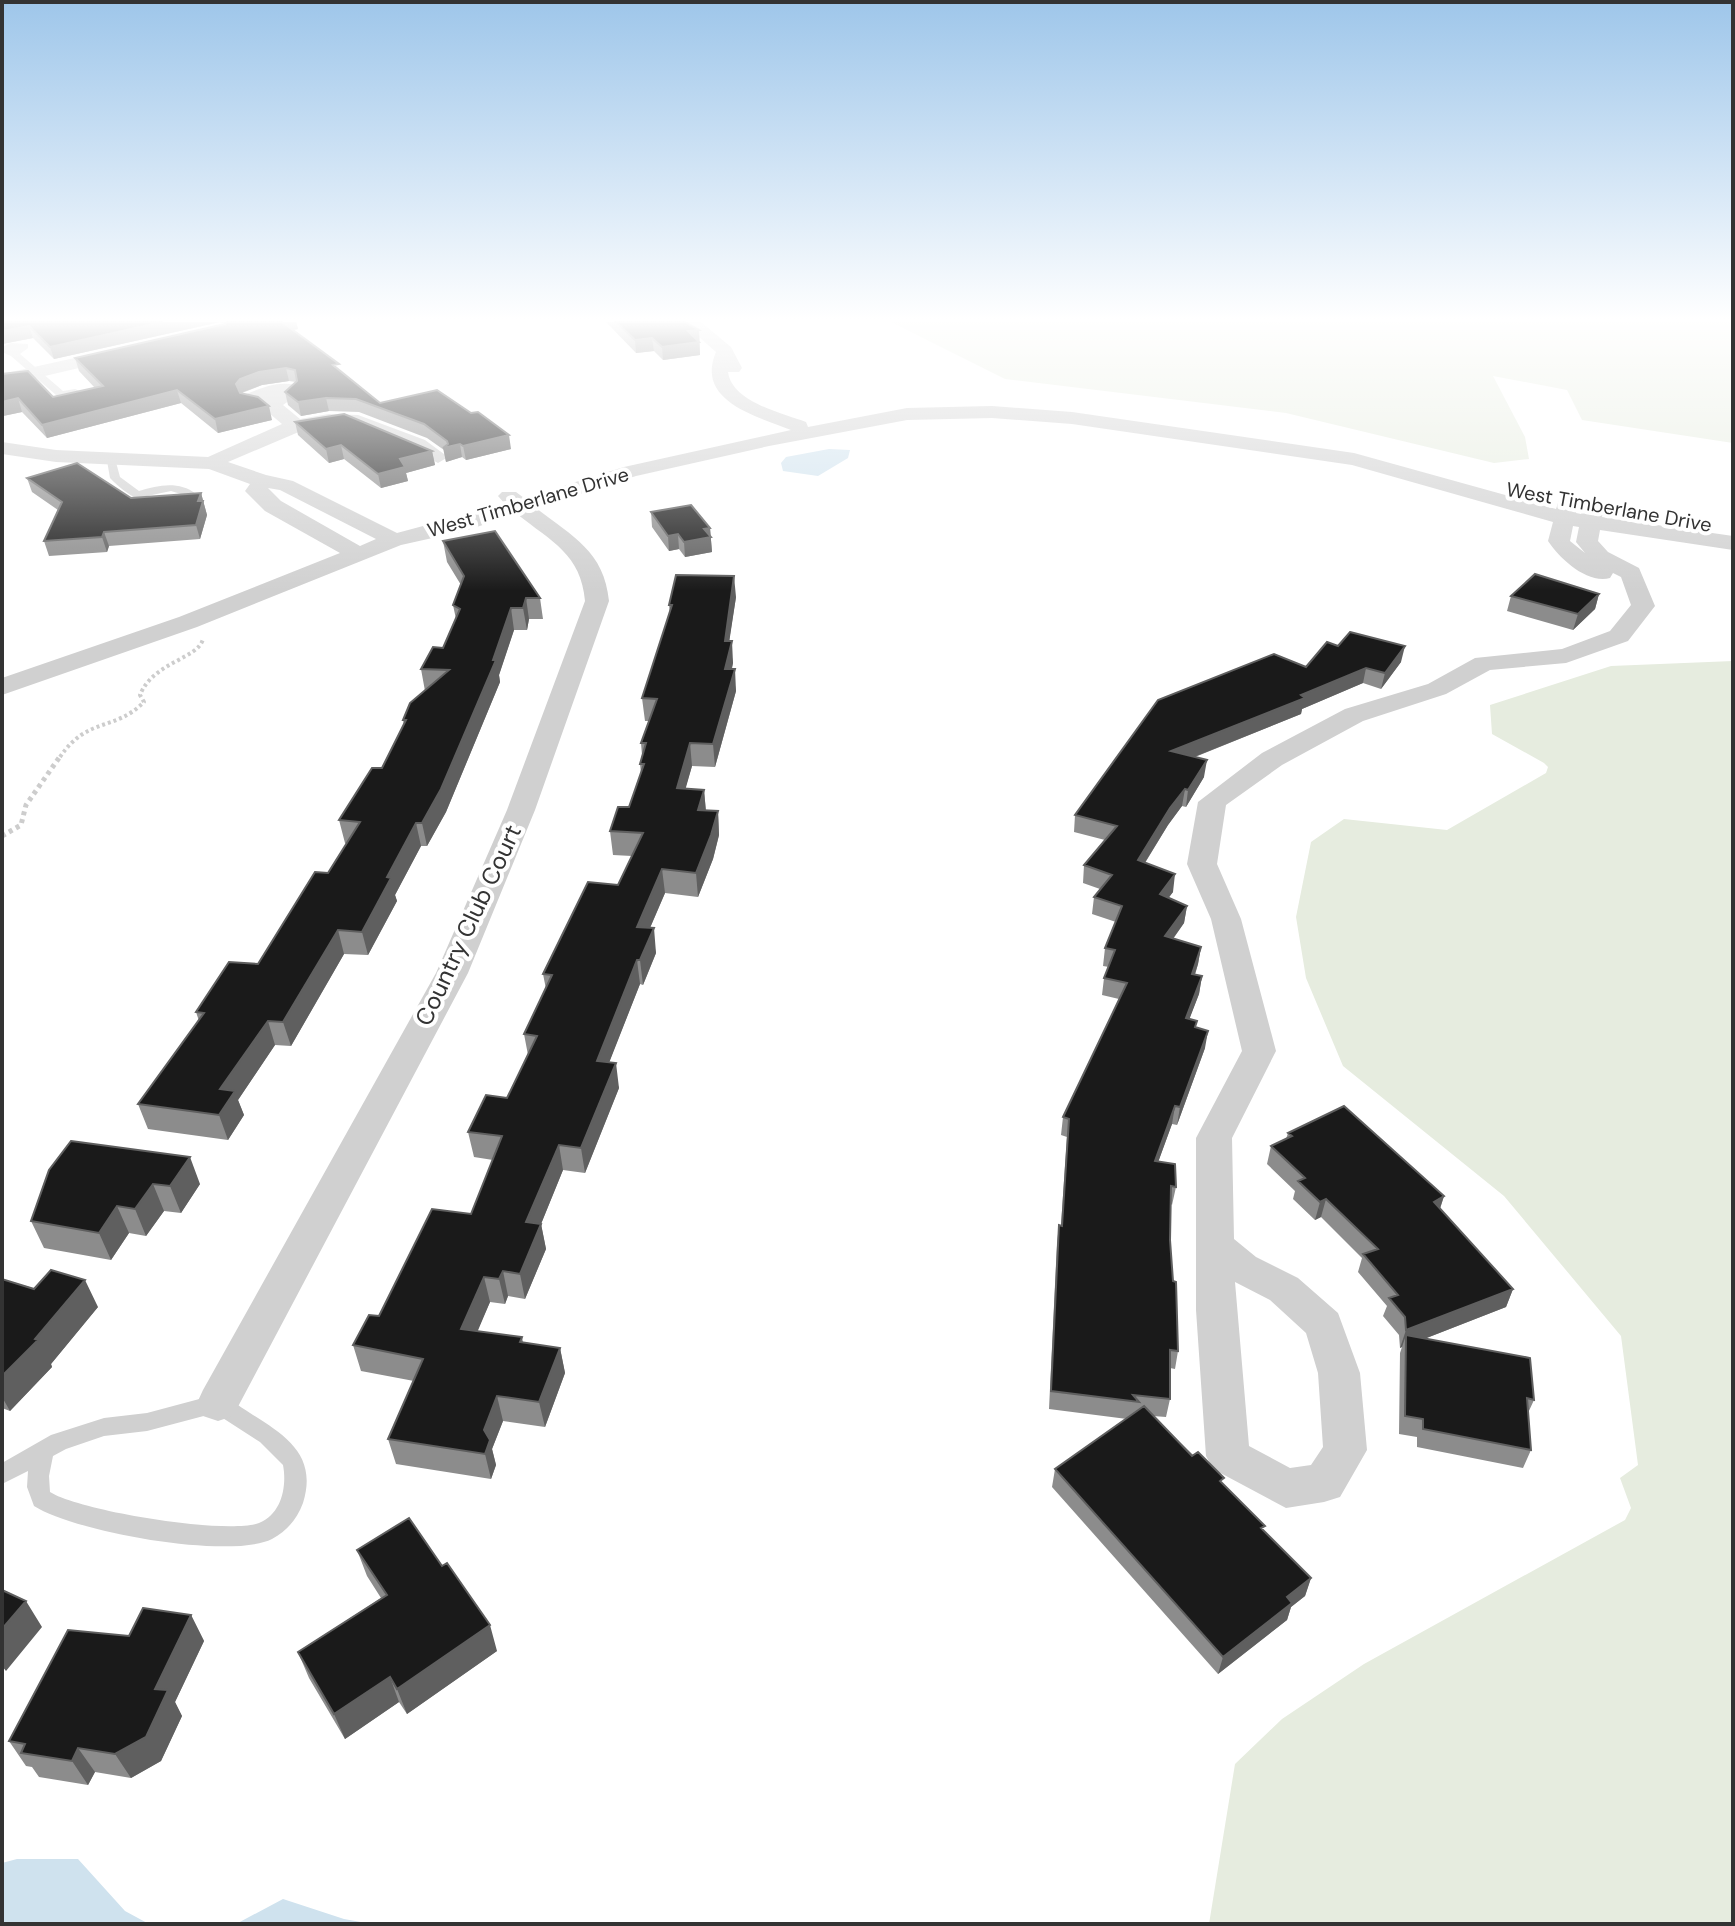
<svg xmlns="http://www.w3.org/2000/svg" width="1735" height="1926" viewBox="0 0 1735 1926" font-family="'DM Sans',sans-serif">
<rect width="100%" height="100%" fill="#fff"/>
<path fill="#e6ecdf" d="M891 322H1733V443L1582 420 1567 390 1493 376 1525 437 1529 459 1494 463 1286 413 1005 379Z
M1733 661V1924H1209L1235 1764 1282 1719 1364 1664 1625 1520 1631 1508 1620 1478 1638 1465 1621 1336 1504 1196 1343 1066 1306 978 1296 917 1311 842 1344 819 1447 830 1546 773 1548 767 1544 763 1492 734 1490 705 1611 666Z"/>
<path fill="#cfe2ee" d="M829 449 850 450 848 458 818 476 783 471 781 463 786 457Z
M17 1859H78L125 1911 149 1924H2V1863Z
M283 1899 344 1919 372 1924H236Z"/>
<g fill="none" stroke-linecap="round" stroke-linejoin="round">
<path stroke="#cdcdcd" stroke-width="4" stroke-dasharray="3 3" stroke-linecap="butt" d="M60 757C88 716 114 732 144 702L140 695C153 662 198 659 203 639"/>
<path stroke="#cdcdcd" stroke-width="5" stroke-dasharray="4 4" stroke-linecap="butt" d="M2 836 21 825 26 805 61 755"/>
<path fill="#d0d0d0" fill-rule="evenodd" d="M11 343 28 344V348L20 354 63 391 75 389 92 396 71 405 57 403 56 395 11 356 2 352V347ZM74 395 78 396 65 399V396Z
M106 455H114L120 477 139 491C159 485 179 481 196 494L186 506C156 512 130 499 110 478ZM171 491 184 495 179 501H162L147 496Z
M218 1394C229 1398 239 1406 250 1413 285 1435 318 1455 303 1503 297 1519 287 1531 272 1539 229 1560 75 1532 34 1506L27 1487 28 1471 2 1484V1463L51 1435 104 1418 147 1413ZM215 1413 260 1442 283 1465C287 1486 282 1514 259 1523 226 1535 80 1511 50 1492L49 1476 53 1456 66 1449 104 1436 147 1431Z"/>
<path fill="#d0d0d0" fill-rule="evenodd" d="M682 322H701L731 347 742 368 739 372H728C732 402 782 413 806 422L808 427 907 408 992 406 1072 412 1354 453 1556 509 1560 497 1568 496 1579 502 1576 513 1581 514 1585 503 1593 502 1604 508 1602 517 1733 536V550L1600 530 1598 541 1608 552 1639 568 1655 606 1628 641 1566 663 1490 670 1446 694 1363 721 1282 765 1226 805 1217 864 1241 919 1276 1051 1232 1138 1234 1239 1256 1257 1298 1278 1338 1313 1360 1373 1367 1450 1340 1497 1324 1502 1286 1508 1213 1469 1206 1456 1196 1310V1138L1242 1051 1211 919 1187 864 1198 802 1262 753 1345 709 1428 684 1475 658 1562 649 1610 631 1631 605 1621 577 1613 573 1610 578C1587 584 1560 559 1548 541L1553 522 1352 465 1072 424 992 418 907 420 769 446 636 476 536 508C573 537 604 551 609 601L535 810 468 973 233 1416 218 1421 203 1416 197 1403 203 1390 436 973 507 810 585 601C581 554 552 542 517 514L464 531 401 545 197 627 2 695V678L179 617 340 553 265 511 245 491 250 484 209 469 56 462 2 454V442L56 450 208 457 282 424 263 408 244 403 242 399 244 395C262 388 276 381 296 385L297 395 283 405 300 419 329 414 358 415 425 440 448 457 438 463 411 449 347 425 301 431 228 462 266 475 293 481 397 533 505 504 498 496 502 492H516L524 498 624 467 791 430C756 416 695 401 716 352ZM268 488 280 490 376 539 360 546 281 501ZM1573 526 1579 527 1576 542 1585 553 1570 541ZM1235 1282 1270 1300 1306 1333 1318 1373 1323 1447 1311 1465 1290 1468 1249 1446Z
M120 348 126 349 129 353 126 357 2 386V374Z"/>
</g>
<path fill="#8c8c8c" d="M2 322H296L298 329 293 330 340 371 380 403 511 449 466 460 462 457 446 462 444 450 427 438 359 412 329 411 301 416 288 405 285 392 296 382 289 381 262 385 242 393 272 420 218 433 181 403 47 438 22 412 3 416 2 414V374L53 397 95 388 79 371 75 358 224 324 220 322 54 359 33 338 2 344Z
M606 322H685L699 330 700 355 663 360 654 351 636 353Z
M295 422 432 451 435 465 406 473 408 481 381 488 344 459 329 463 298 435Z
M27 478 131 498 201 493 207 515 200 539 109 546 107 552 49 556 44 541 58 510 32 492Z
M651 512 710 528 712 552 685 557 679 549 669 551 652 527Z
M443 541 540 598 543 619H529L527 630H514L499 675 500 682 446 812 427 846H421L395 895 397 901 368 955 344 954 291 1046 275 1045 238 1100 244 1115 228 1140 148 1129 138 1104 199 1021 196 1012 258 964 328 873 346 844 345 843 339 820 382 768 404 725 403 720 425 691 421 669 443 648 456 619 453 605 461 585 447 562Z
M1599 594 1595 609 1573 630 1507 611 1511 596Z
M736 597 729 641 733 663 732 669 736 691 715 767 692 766 685 789 704 790 706 811H718L719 835 713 859 698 897 665 893 650 928 656 953 643 985 640 984 609 1062 619 1088 585 1173 563 1170 541 1224 546 1249 525 1299 508 1296 505 1304 490 1302 477 1331 522 1337 523 1342 560 1348 565 1373 545 1427 503 1421 492 1449 496 1465 491 1479 396 1464 388 1439 414 1381 361 1371 353 1345 471 1214 493 1160 474 1157 468 1132 507 1098 528 1055 524 1034 546 989 543 974 618 885 632 856 613 855 610 831 629 807 641 773 640 764 642 755 641 743 649 721H645L642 698 670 614 669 605Z
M1401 662 1381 689 1363 683 1302 709 1301 714 1195 757 1204 777 1186 807 1182 806 1168 825 1145 863 1173 892 1168 898 1187 906 1184 923 1173 939 1201 947 1198 964 1195 975 1202 976 1199 994 1189 1019 1196 1027 1205 1048 1177 1125 1172 1124 1158 1162 1176 1187 1172 1205 1171 1204 1170 1240 1178 1351 1175 1369 1170 1368V1399L1166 1417 1153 1416 1223 1484 1263 1530 1311 1578 1305 1596 1291 1607 1287 1620 1218 1674 1052 1487 1055 1469 1127 1419 1049 1409 1057 1243 1059 1225H1061L1067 1137 1061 1135 1063 1117 1119 999 1102 995 1104 978 1109 967 1103 966 1105 948 1116 922 1092 914 1094 897 1100 889 1083 883 1084 865 1105 840 1074 832 1075 815 1306 667Z
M1288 1133 1444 1196 1440 1209 1513 1289 1506 1307 1424 1339 1534 1400 1528 1413 1531 1450 1523 1468 1417 1447V1437L1399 1434 1400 1353 1402 1347 1400 1348 1399 1335 1383 1316 1387 1306 1358 1272 1362 1258 1321 1217 1315 1220 1293 1199 1295 1191 1267 1164 1271 1146 1286 1139Z
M49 1170 200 1184 181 1213 164 1211 146 1236 129 1233 111 1260 44 1248 31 1221Z
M2 1279 98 1307 51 1364 52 1367 10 1411 2 1408Z
M357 1550 497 1651 407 1714 399 1702 345 1739 309 1678 298 1652 381 1598 367 1576Z
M191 1615 204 1641 175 1702 182 1716 161 1761 131 1778 95 1772 88 1785 39 1777 32 1767 26 1766 9 1741 129 1636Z"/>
<path fill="#5f5f5f" d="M163 322H220L54 359 50 347Z
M280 322H296L298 329 282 332Z
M29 326 33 338 2 344V331Z
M699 330 700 355 663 360 662 347 688 331Z
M652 338 654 351 636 353 635 340Z
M286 368 289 381 262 385 243 392 239 398 236 384 240 379 259 372Z
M177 390 181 403 47 438 42 425Z
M18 398 22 412 3 416 2 402Z
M326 398 329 411 301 416 298 402Z
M269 406 272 420 218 433 215 419Z
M509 435 511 449 466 460 463 446Z
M460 444 462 457 446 462 443 448Z
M341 445 344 459 329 463 326 449Z
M432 451 435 465 406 473 408 481 381 488 378 474 400 459Z
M201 493 207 515 200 539 196 525 198 501Z
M710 528 712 552 685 557 684 542 704 529Z
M104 532 109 546 107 552 102 537Z
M678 534 679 549 669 551 668 536Z
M734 576 736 597 726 663 725 641Z
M1599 594 1595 609 1573 630 1578 614Z
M526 598 529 619 527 630 523 608Z
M511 608 514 630 499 675 500 682 446 812 427 846 422 823 493 660Z
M732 641 733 663 726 691 725 669Z
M1405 646 1401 662 1381 689 1385 673Z
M1366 668 1363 683 1302 709 1301 714 1169 767 1171 751Z
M735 669 736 691 715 767 713 744Z
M690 743 692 766 679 812 677 788Z
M1207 760 1204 777 1186 807 1188 790Z
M1185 789 1182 806 1168 825 1136 877 1138 860 1170 808Z
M704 790 706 813 698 810Z
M718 811 719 835 713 859 698 897 696 873Z
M416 823 421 846 395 895 397 901 368 955 362 932 387 877Z
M662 869 665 893 640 951 637 927Z
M1175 874 1173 892 1158 912 1160 894Z
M1187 906 1184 923 1162 954 1165 936Z
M654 928 656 953 643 985 640 960Z
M338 930 344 954 291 1046 283 1022Z
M1201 947 1198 964 1189 992 1192 974Z
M637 960 640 984 600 1086 597 1061Z
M1202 976 1199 994 1183 1036 1186 1018Z
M268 1021 275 1045 238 1100 244 1115 228 1140 219 1115 220 1089Z
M1208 1031 1205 1048 1177 1125 1180 1107Z
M616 1063 619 1088 585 1173 581 1148Z
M1175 1106 1172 1124 1152 1179 1155 1161Z
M559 1145 563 1170 541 1224 546 1249 525 1299 520 1274 526 1222Z
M190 1157 200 1184 181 1213 170 1186Z
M153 1184 164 1211 146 1236 135 1209Z
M1444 1196 1438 1214 1434 1202Z
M1326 1199 1321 1217 1315 1220 1320 1202Z
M117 1206 129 1233 111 1260 99 1233Z
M503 1271 508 1296 505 1304 499 1279Z
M484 1277 490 1302 468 1354 461 1329Z
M85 1280 98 1307 51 1364 52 1367 10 1411 2 1397V1376Z
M1513 1289 1506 1307 1406 1346V1335L1402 1347 1400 1348 1406 1330Z
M560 1348 565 1373 545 1427 539 1402Z
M497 1396 503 1421 492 1449 496 1465 491 1479 485 1454 484 1430Z
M1311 1578 1305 1596 1291 1607 1287 1620 1218 1674 1223 1657 1287 1597Z
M26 1601 42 1627 6 1671 2 1666V1629Z
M191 1615 204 1641 175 1702 182 1716 161 1761 131 1778 115 1754 155 1689Z
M490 1625 497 1651 407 1714 397 1689Z
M390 1677 399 1702 345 1739 334 1714Z
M78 1748 95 1772 88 1785 72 1761Z"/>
<path fill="#1a1a1a" stroke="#5f5f5f" stroke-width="2" d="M2 322H163L50 347 29 326 2 331Z
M227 322H282L339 364 333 365 380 403 437 390 471 413 478 412 509 435 463 446 460 444 443 448 448 444 447 441 424 424 356 399 326 398 298 402 285 392 297 381 295 370 286 368 259 372 240 379 236 384 240 393 258 397 269 406 215 419 177 390 42 425 18 398 2 402V374L28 371 53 397 103 386 75 358 225 324Z
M616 322H685L699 330 688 331 699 342 662 347 652 338 635 340Z
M344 414 432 451 400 459 405 467 378 474 341 445 326 449 295 422Z
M77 463 131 498 201 493 198 501H203L196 525 104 532 102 537 44 541 62 502 27 478Z
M691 505 710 528 704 529 711 537 684 542 678 534 668 536 651 512Z
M495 531 540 598H526L523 608H511L493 660H496L441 789 422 823H416L387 877 391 878 362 932 338 930 283 1022 268 1021 220 1089 235 1091 219 1115 138 1104 204 1013 196 1012 229 962 258 964 315 872 328 873 360 822 339 820 372 768H382L406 720H403L410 703 449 670 421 669 433 647 443 648 460 609 453 605 464 576 443 541Z
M1535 574 1599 594 1578 614 1511 596Z
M676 575 734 576 725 641H732L725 669H735L713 744 690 743 677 788 704 790 698 810 718 811 711 835 696 873 662 869 637 927 654 928 640 960H637L597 1061 616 1063 581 1148 559 1145 526 1222 541 1224 520 1274 503 1271 499 1279 484 1277 461 1329 522 1337 520 1342 560 1348 539 1402 497 1396 484 1430 490 1440 485 1454 388 1439 423 1359 353 1345 369 1315 379 1316 432 1209 471 1214 502 1136 468 1132 486 1095 507 1098 537 1036 524 1034 552 975 543 974 588 882 618 885 643 833 610 831 618 807H629L644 764H640L646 743H641L657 699 642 698 672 605H669Z
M1350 632 1405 646 1385 673 1366 668 1301 695 1305 698 1171 751 1207 760 1188 790 1185 789 1170 808 1138 860 1175 874 1160 894 1187 906 1165 936 1201 947 1192 974 1202 976 1186 1018 1197 1021 1195 1027 1208 1031 1180 1107 1175 1106 1155 1161 1175 1164 1176 1187 1171 1186 1170 1240 1173 1281 1176 1282 1178 1351 1170 1350V1399L1133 1395 1139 1402 1051 1391 1059 1225 1062 1226 1069 1119 1063 1117 1127 983 1104 978 1115 950 1105 948 1122 906 1094 897 1112 875 1084 865 1117 826 1075 815 1158 700 1274 654 1306 667 1327 642 1338 646Z
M1344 1106 1444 1196 1434 1202 1513 1289 1406 1330 1405 1317 1389 1298 1398 1295 1363 1254 1378 1249 1326 1199 1320 1202 1298 1181 1305 1178 1271 1146 1292 1136 1288 1133Z
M71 1141 190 1157 170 1186 153 1184 135 1209 117 1206 99 1233 31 1221 49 1170Z
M51 1270 85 1280 35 1339 38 1340 2 1376V1279L34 1289Z
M1406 1335 1530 1358 1534 1400 1527 1398 1531 1450 1423 1429V1419L1405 1416Z
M1144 1406 1192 1456 1198 1452 1224 1478 1220 1481 1265 1526 1261 1528 1311 1578 1287 1597 1292 1603 1223 1657 1055 1469Z
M409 1518 442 1566 447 1563 490 1625 397 1689 390 1677 334 1714 298 1652 387 1595 357 1550Z
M2 1590 26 1601 2 1629Z
M143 1608 191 1615 155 1689 168 1690 146 1737 115 1754 78 1748 72 1761 21 1753 25 1744 9 1741 68 1630 129 1636Z"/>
<linearGradient id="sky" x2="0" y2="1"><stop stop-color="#9ec6ea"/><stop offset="0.54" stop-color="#fff"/><stop offset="1" stop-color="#fff" stop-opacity="0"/></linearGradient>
<rect width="1735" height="591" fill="url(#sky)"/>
<g text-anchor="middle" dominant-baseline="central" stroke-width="8" stroke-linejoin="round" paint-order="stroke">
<g font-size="20" fill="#333" stroke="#fff">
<text transform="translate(528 502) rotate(-16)">West Timberlane Drive</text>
<text transform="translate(1609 507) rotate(10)">West Timberlane Drive</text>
</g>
<g font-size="24" fill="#333" stroke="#fff">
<text transform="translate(468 925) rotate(-65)">Country Club Court</text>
</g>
</g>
<rect width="1735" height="1926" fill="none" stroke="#333333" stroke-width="8"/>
</svg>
